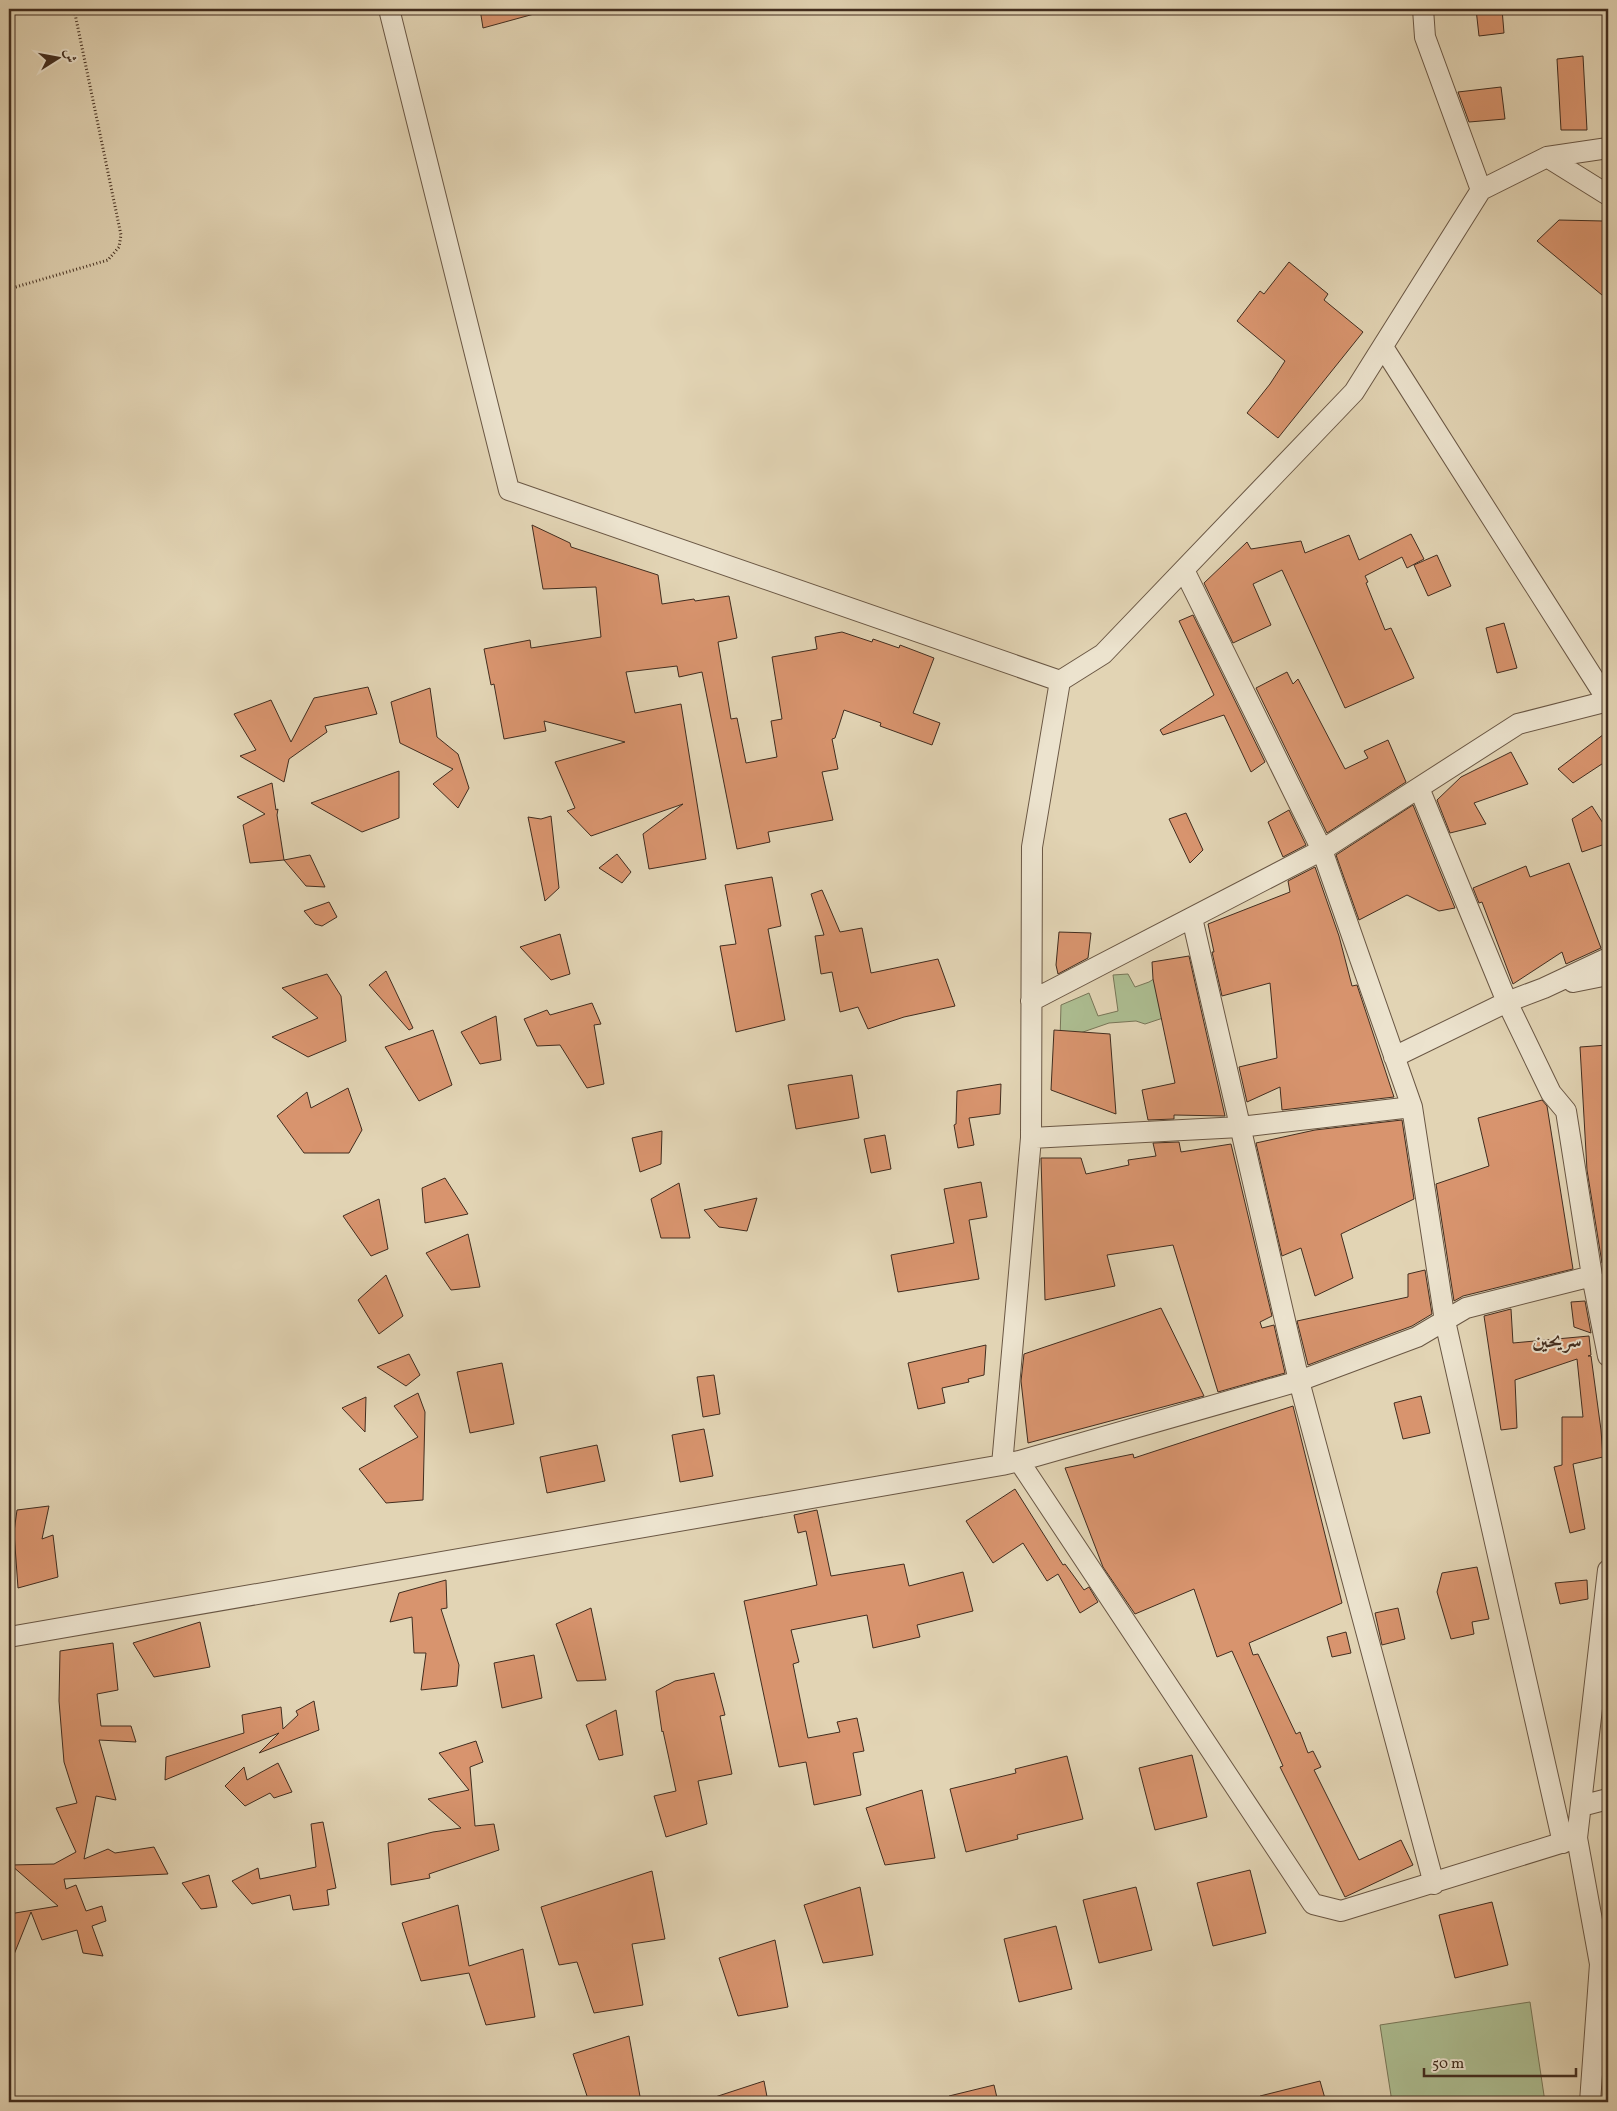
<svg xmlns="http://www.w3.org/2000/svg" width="1617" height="2111" viewBox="0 0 1617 2111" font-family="Vollkorn,Amiri,serif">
<rect width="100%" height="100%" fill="#e2d4b4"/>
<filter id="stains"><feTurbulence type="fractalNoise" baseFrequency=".004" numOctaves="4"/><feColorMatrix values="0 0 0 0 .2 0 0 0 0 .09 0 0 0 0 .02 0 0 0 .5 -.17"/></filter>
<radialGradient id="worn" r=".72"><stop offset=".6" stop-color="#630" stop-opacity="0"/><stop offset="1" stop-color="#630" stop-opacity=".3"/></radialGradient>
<path fill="#adbe92" stroke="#787658" d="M1128 974 1135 987 1149 982 1160 975 1163 1018 1145 1024 1136 1021 1109 1023 1060 1040 1061 1005 1089 993 1098 1016 1118 1011 1113 975Z
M1530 2002 1545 2102H1392L1380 2025Z"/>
<path fill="#d8946e" stroke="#422d1f" d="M480 9H534V14L483 28Z
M1476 9H1502L1504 33 1479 36Z
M1583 56 1587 130H1561L1557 59Z
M1501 87 1505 119 1469 122 1458 92Z
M1559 220 1603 221 1608 226V245L1604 252 1608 257V300L1537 241Z
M1289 262 1328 294 1324 300 1363 332 1278 438 1247 413 1270 384 1285 361 1237 321 1260 291 1264 294Z
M532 525 570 543 571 547 658 575 662 604 694 599 695 601 729 596 737 638 718 642 731 719 737 718 746 763 777 757 771 721 782 719 772 657 817 649 815 637 842 632 872 642 873 639 899 648 900 645 934 658 913 713 940 723 932 745 880 726 881 723 844 710 835 738 832 739 838 769 822 772 833 820 768 832 770 842 737 849 702 672 679 677 677 666 626 672 635 713 681 704 706 859 649 869 643 834 683 804 591 836 567 811 575 808 555 762 625 742 544 721 546 731 504 739 494 684 491 685 484 649 530 640 531 648 601 637 596 587 543 589Z
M1411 534 1424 559 1407 568 1402 557 1365 576 1368 582 1366 583 1385 630 1391 628 1414 678 1345 708 1282 570 1253 584 1271 625 1233 643 1204 583 1247 542 1251 549 1301 541 1305 553 1349 535 1359 560Z
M1437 555 1451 586 1428 596 1414 565Z
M1193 615 1265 762 1251 772 1224 715 1163 735 1160 730 1214 695 1179 621Z
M1504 623 1517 668 1497 673 1486 628Z
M1287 672 1293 684 1298 679 1345 769 1368 758 1364 751 1388 740 1406 782 1327 833 1256 688Z
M368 687 377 714 325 726 327 732 289 759 284 782 240 756 256 750 234 714 271 700 291 742 314 698Z
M430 688 437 737 458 754 469 788 458 808 433 784 453 769 400 743 391 702Z
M1608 731V760L1573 783 1558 769Z
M1511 752 1528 784 1474 803 1486 824 1450 833 1437 800 1461 777Z
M399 771V818L362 832 311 803Z
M272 783 276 810 278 809 277 815 284 860 250 863 243 825 265 814 237 797Z
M1413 805 1455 908 1439 911 1407 895 1359 920 1336 855Z
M1592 806 1608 831V843L1582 852 1572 819Z
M1289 810 1306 845 1283 857 1268 822Z
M1186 813 1203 850 1190 863 1169 819Z
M551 816 559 888 545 901 528 817 541 819Z
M617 854 631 872 622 883 599 868Z
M310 855 325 887 306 886 284 860Z
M1569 863 1601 948 1566 964 1562 952 1513 984 1482 902 1479 903 1473 888 1526 866 1530 877Z
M1315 867 1339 936 1352 986 1357 985 1394 1097 1282 1110 1280 1087 1247 1102 1239 1067 1277 1058 1270 983 1222 996 1212 952H1214L1208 924 1290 892 1288 881Z
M772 877 781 926 768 929 785 1020 736 1032 720 946 736 944 725 885Z
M822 890 840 932 862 928 871 973 938 959 955 1006 904 1017 868 1029 858 1007 840 1012 832 972 821 974 815 936 824 935 811 894Z
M329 902 337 917 322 926 315 924 304 911Z
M1059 932 1091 933 1088 958 1058 974 1056 965Z
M560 934 570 974 551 980 520 947Z
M1189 956 1225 1116 1174 1115V1119L1148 1120 1142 1090 1175 1083 1153 979 1152 962Z
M386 971 413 1028 409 1030 369 985Z
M327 974 341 996 346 1041 308 1057 272 1037 318 1018 282 988Z
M592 1003 601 1024 594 1025 604 1084 587 1088 560 1045 537 1046 524 1019 547 1010 550 1015Z
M496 1016 501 1060 480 1064 461 1032Z
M433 1030 452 1085 419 1101 385 1047Z
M1054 1030 1110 1034 1116 1114 1051 1090Z
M1608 1045V1261L1602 1263 1587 1170 1580 1047Z
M852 1075 859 1118 796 1129 788 1085Z
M1001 1084 1000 1114 969 1118 974 1145 958 1148 954 1125 956 1124 957 1091Z
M348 1088 362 1130 349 1153H304L277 1116 307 1092 311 1108Z
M1542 1100 1547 1106 1573 1269 1463 1296 1454 1301 1436 1184 1489 1166 1478 1118Z
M1402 1120 1414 1199 1341 1234 1353 1278 1315 1296 1301 1248 1282 1256 1256 1143 1315 1130Z
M662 1131 661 1164 640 1172 632 1138Z
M885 1135 891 1169 871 1173 864 1139Z
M1179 1142 1181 1152 1231 1144 1272 1316 1260 1322 1262 1328 1274 1325 1285 1373 1218 1392 1173 1245 1107 1255 1115 1286 1045 1300 1041 1158H1081L1086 1174 1129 1165 1128 1160 1156 1156 1153 1143Z
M445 1178 468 1214 425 1223 422 1188Z
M981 1182 987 1217 969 1220 979 1279 898 1292 891 1255 954 1243 944 1189Z
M679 1183 690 1238H661L651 1199Z
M757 1198 747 1231 719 1227 704 1210Z
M379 1199 388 1249 371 1256 343 1216Z
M468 1234 480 1287 451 1290 426 1253Z
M1425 1270 1432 1314 1412 1326 1308 1365 1297 1321 1408 1297V1274Z
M386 1275 403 1316 379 1334 358 1300Z
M1585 1301 1591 1333 1574 1327 1571 1302Z
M1161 1308 1204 1396 1028 1443 1021 1381 1024 1354Z
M1511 1309 1513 1343 1589 1336 1591 1355 1588 1356H1591L1601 1430 1603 1457 1573 1464 1585 1529 1570 1533 1554 1467 1562 1465V1417H1583L1577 1359 1515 1380 1517 1428 1501 1430 1484 1316Z
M986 1345 984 1375 968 1379 969 1382 942 1388 945 1403 918 1409 908 1363Z
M409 1354 420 1375 406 1386 377 1367Z
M502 1363 514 1424 470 1433 457 1372Z
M714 1375 720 1414 703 1417 697 1377Z
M418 1393 425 1412 423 1500 386 1503 359 1469 418 1437 394 1406Z
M1421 1396 1430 1433 1403 1439 1394 1403Z
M366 1397 365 1432 342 1408Z
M1293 1406 1342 1603 1249 1643 1253 1655 1258 1654 1296 1734 1300 1732 1308 1753 1313 1751 1321 1767 1314 1770 1359 1860 1401 1840 1413 1865 1345 1897 1280 1767 1283 1766 1232 1651 1217 1657 1194 1589 1135 1614 1103 1567 1065 1468 1133 1454 1134 1458Z
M704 1429 713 1476 680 1482 672 1435Z
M597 1445 605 1481 547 1493 540 1457Z
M1015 1489 1063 1565 1065 1564 1084 1590 1089 1587 1098 1602 1080 1613 1058 1574 1047 1581 1023 1543 993 1563 966 1521Z
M49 1506 42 1539 53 1535 58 1577 18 1588 14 1532 17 1510Z
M817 1510 831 1576 904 1564 909 1586 963 1572 973 1611 917 1625 920 1637 873 1648 867 1615 791 1630 799 1662 793 1664 808 1738 840 1732 837 1722 857 1718 864 1751 853 1753 861 1795 814 1805 806 1762 779 1767 744 1601 817 1585 806 1531 798 1533 794 1515Z
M1477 1567 1489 1619 1472 1622 1474 1634 1451 1639 1437 1592 1442 1573Z
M446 1580 447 1608 441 1609 459 1665 457 1686 421 1690 426 1653H414L412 1617 390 1622 399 1593Z
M1587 1580 1588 1599 1560 1604 1555 1583Z
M591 1608 606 1680 577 1681 556 1624Z
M1398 1608 1405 1639 1382 1645 1375 1613Z
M200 1622 210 1667 154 1677 133 1643Z
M1346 1632 1351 1653 1332 1657 1327 1637Z
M113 1643 118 1690 97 1694 101 1726H131L136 1742 99 1740 116 1800 96 1796 84 1859 108 1849 115 1853 154 1847 168 1874 64 1879 66 1889 76 1885 86 1911 102 1906 106 1921 92 1926 103 1956 83 1953 77 1930 42 1940 31 1912 9 1967V1914L58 1906 11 1865 54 1864 76 1852 56 1808 77 1803 64 1762 59 1701 60 1651Z
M534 1655 542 1698 502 1708 494 1663Z
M714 1673 725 1715 720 1716 732 1774 698 1781 707 1824 666 1837 654 1796 676 1791 663 1731 662 1732 656 1691 675 1681Z
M314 1701 319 1730 259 1753 279 1733 165 1780 166 1757 244 1733 242 1715 281 1707 283 1729 298 1715 296 1711Z
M616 1710 623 1755 599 1760 586 1725Z
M476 1741 483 1762 470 1767 475 1826 494 1824 499 1850 429 1874 430 1878 391 1885 388 1843 433 1832 461 1828 428 1799 469 1790 439 1753Z
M1192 1755 1207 1817 1155 1830 1139 1768Z
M1067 1756 1083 1819 1017 1835 1018 1839 966 1852 950 1789 1016 1773 1015 1769Z
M278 1763 292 1792 274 1798 270 1793 245 1806 225 1786 244 1767 247 1780Z
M922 1790 935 1858 885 1865 866 1808Z
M323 1822 336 1888 327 1890 329 1905 293 1910 290 1895 252 1904 232 1881 258 1868 260 1879 316 1867 311 1824Z
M1250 1870 1266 1933 1213 1946 1197 1883Z
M652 1871 665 1939 632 1944 643 2005 594 2013 577 1962 559 1965 541 1907Z
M209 1875 217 1907 201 1909 182 1883Z
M860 1887 873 1955 823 1963 804 1905Z
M1136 1887 1152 1950 1099 1963 1083 1900Z
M1492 1902 1508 1965 1455 1978 1439 1915Z
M458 1905 469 1966 523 1949 535 2017 486 2025 469 1973 421 1981 402 1923Z
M1056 1926 1072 1989 1019 2002 1004 1939Z
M775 1940 788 2007 738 2016 719 1958Z
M629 2036 641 2102H589L573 2054Z
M764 2081 768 2102H710L709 2099Z
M1320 2081 1326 2102H1261L1260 2096Z
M994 2085 998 2102H949V2096Z"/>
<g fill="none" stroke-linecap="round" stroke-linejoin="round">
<g stroke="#6a5744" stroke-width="22">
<path id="minor" d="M389 9 509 490 1060 681
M1423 9 1425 37 1481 190
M1547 157 1608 195
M1383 347 1608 701
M1184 570 1322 850 1412 1107 1445 1321 1563 1843
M1419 788 1507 1002 1551 1093 1566 1111 1592 1276 1608 1356
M1192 918 1299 1381 1434 1884
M1573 982 1608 975
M1031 1001 1322 850 1518 724 1608 701
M1394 1057 1507 1002 1544 988 1608 958
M1031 1138 1240 1127 1412 1107
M1019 1461 1299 1381 1417 1337 1466 1308 1592 1276
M1002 1465 1031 1138 1032 847 1060 681 1103 654 1354 392 1481 190 1547 157 1608 148
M9 1637 1002 1465 1019 1461 1313 1904 1341 1911 1577 1838
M1581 1806 1608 1799
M1590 2102 1600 1964 1577 1838 1608 1570"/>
</g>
<path stroke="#422d1f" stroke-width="3" stroke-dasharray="1 2.5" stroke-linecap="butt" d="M9 289 108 260 119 247 121 235 74 9"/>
<use href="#minor" stroke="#ece3ce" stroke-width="20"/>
</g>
<g text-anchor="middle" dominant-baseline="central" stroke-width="4" stroke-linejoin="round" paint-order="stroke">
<g font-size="20" font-weight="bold" fill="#422d1f" stroke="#ece3ce">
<text x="1557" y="1342">سريحين</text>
</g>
</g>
<rect width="1617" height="2111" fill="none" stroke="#e2d4b4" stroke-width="30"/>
<rect x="10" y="10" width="1597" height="2091" fill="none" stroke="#422d1f" stroke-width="2.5"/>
<rect x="15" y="15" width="1587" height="2081" fill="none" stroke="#422d1f"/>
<g transform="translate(58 58) rotate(79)" stroke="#ece3ce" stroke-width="4" paint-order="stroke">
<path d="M0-4L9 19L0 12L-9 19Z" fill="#422d1f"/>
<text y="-8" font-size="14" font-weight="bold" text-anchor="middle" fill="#422d1f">ش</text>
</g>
<path d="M1424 2068v8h152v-8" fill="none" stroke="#422d1f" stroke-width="2.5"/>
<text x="1432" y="2068" font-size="15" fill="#422d1f" stroke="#ece3ce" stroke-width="4" paint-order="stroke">50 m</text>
<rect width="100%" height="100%" filter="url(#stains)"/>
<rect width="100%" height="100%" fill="url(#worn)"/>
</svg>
